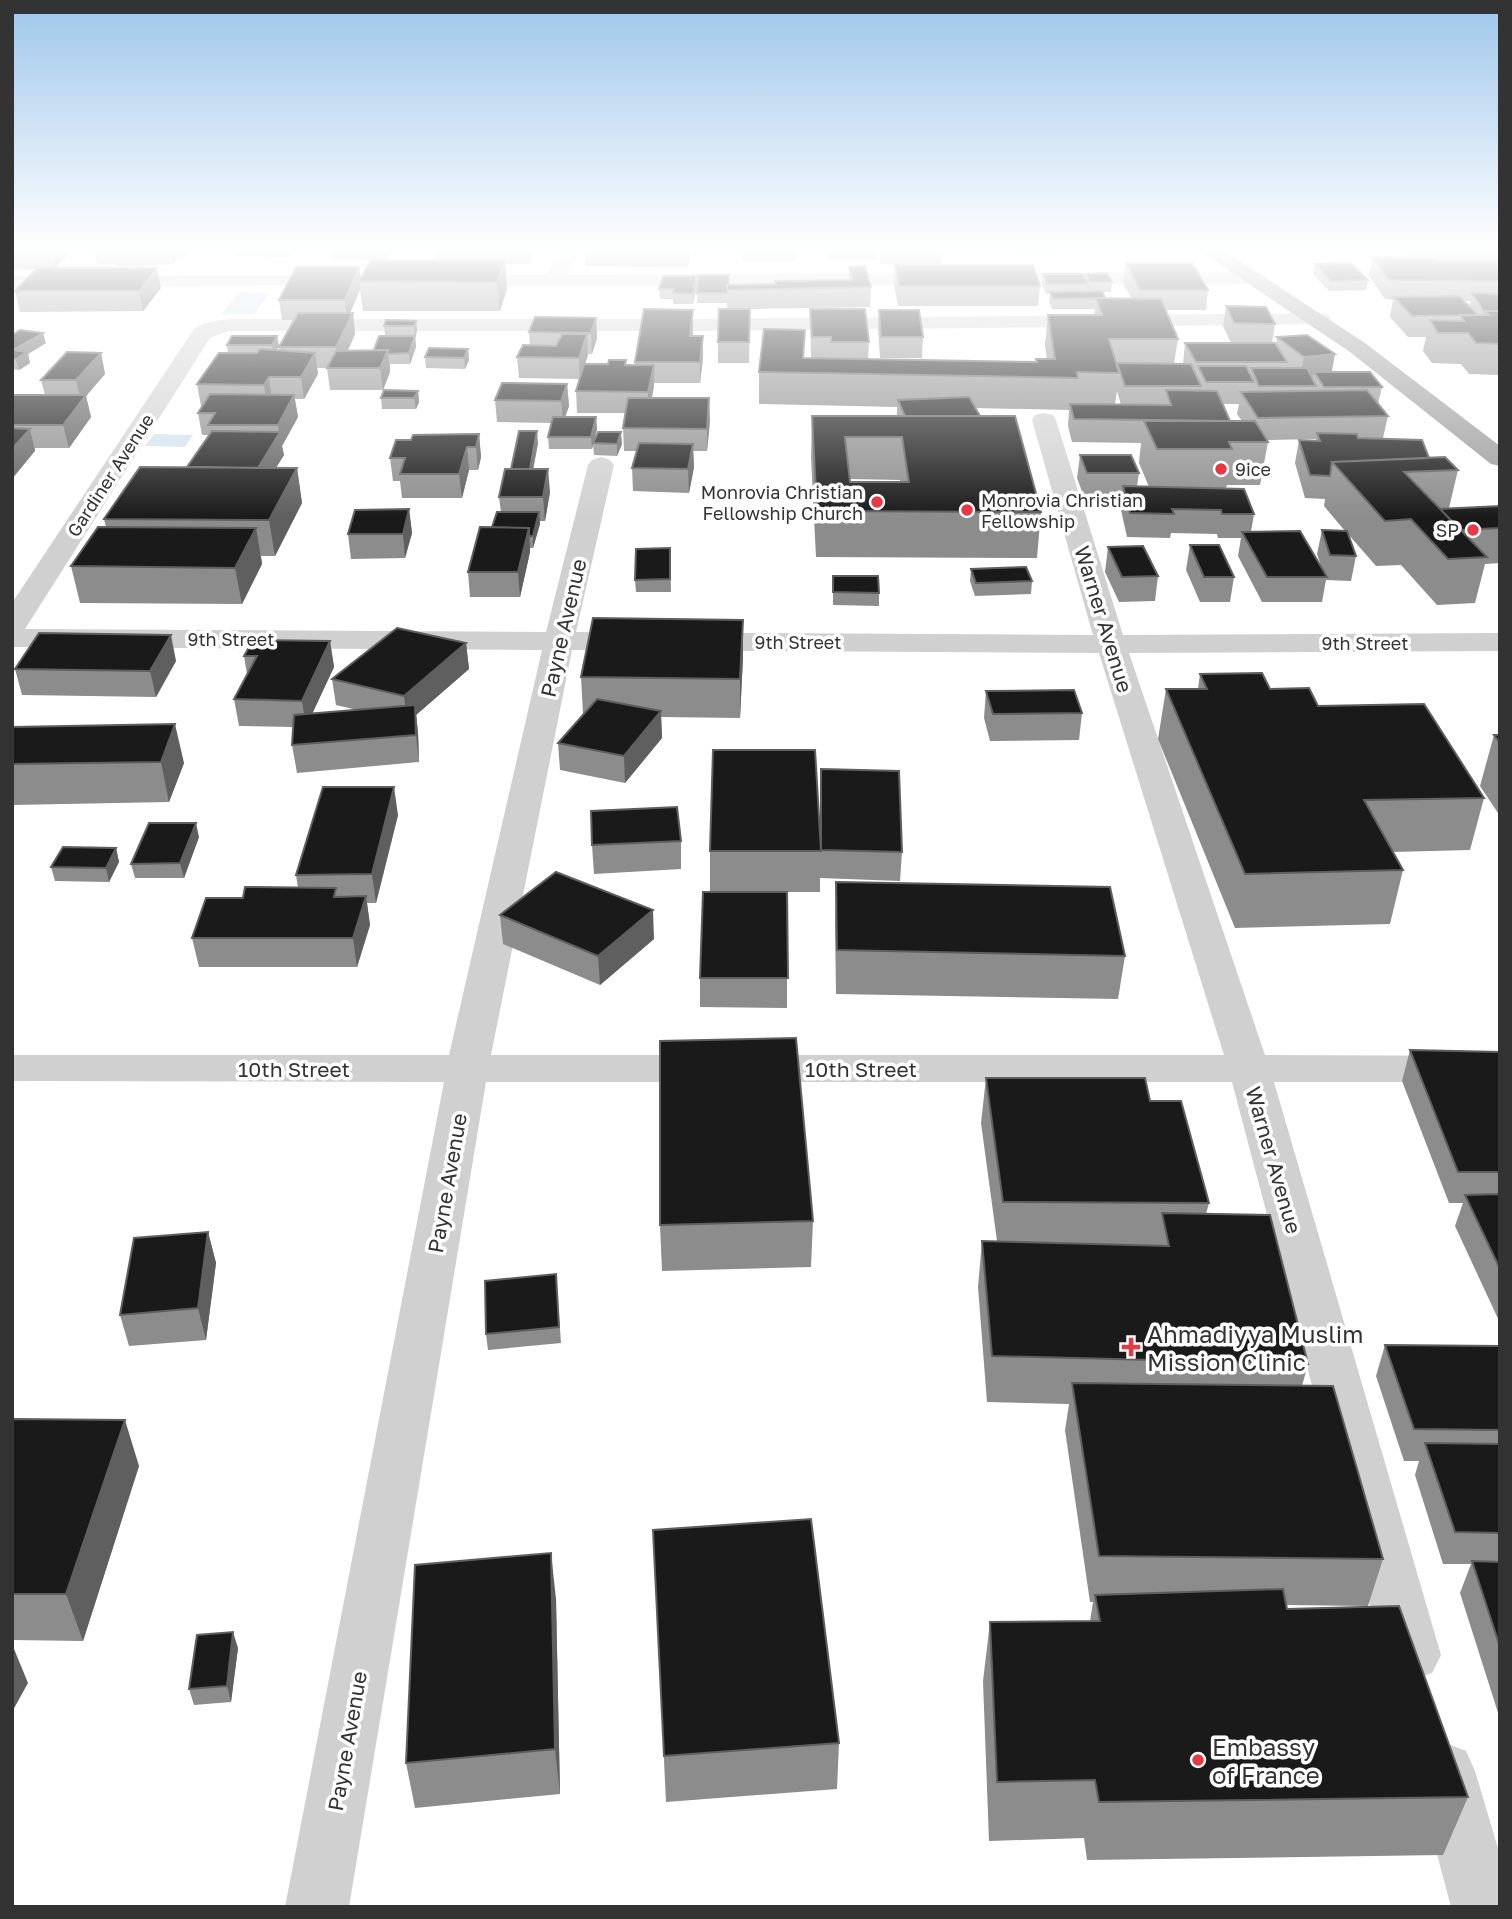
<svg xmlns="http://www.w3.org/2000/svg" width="1512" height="1919" viewBox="0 0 1512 1919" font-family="'Golos Text',sans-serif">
<rect width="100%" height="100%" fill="#fff"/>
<path fill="#cfe2ee" d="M240 292 270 293 254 314H221Z
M154 434 193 435 185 447 145 446Z"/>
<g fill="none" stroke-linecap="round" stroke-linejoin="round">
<path fill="#d0d0d0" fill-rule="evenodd" d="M561 249H580L568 274 1255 272 1262 274 1265 278 1262 282 1255 284 554 286H455L448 284 445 280 448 276 455 274H547Z
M343 275 350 277 353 281 350 285 12 288V276Z
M1320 313 1328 314 1331 319 1328 324 702 331H228L210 338 25 629 546 632 588 465 592 460 601 457 610 460 614 465 576 632 1093 635 1032 420 1035 415 1044 413 1053 415 1056 420 1123 635 1500 633V651L1129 653 1265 1055 1500 1056V1082H1274L1441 1655 1432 1673 1412 1680 1392 1673 1383 1655 1232 1082H486L349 1907H285L444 1082 12 1081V1055H449L542 650 12 647V603L194 329 204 323 228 319H702ZM572 650 1099 653 1224 1055H491Z
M1445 1743 1466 1751 1475 1771 1500 1855V1907H1451L1415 1771 1424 1751Z"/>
<path fill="#9a9a9a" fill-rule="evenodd" d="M1197 249H1221L1365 343 1500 446V466L1491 464 1350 352Z"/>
</g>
<path fill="#8c8c8c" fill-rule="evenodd" d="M12 249H72L56 268 161 288 143 311 20 312 15 291 36 269 12 270Z
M94 249H190L184 258H178L173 264 117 267 116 264H97Z
M234 249H295L289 257 235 256Z
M331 249H393L384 260H436L435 249H533L529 264H505L507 289 500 311H363L360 290 350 313H353L355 334 348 351 374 350 385 336 384 326 416 321 417 331 415 336 416 347 410 364H390V372L383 390H330L327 368H317L318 374 304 399H295L298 417 282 446 284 455 276 468H297L302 503 275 556H261L262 564 242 604 80 603 71 566 106 527 104 519 187 467 209 435H202L198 413 202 406H201L197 384 228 353 227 345 277 336 279 346 277 350H279V347L294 320H282L279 300 359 267 361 279 371 261 332 259Z
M585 249H691L688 267 585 266Z
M742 249H795V261H743Z
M827 249H875V260H827Z
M880 249H943L942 265 1040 286 1038 306H898L894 285 895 265H907L880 264Z
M1015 249H1057L1056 253H1017Z
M1402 249H1500V375L1469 374 1461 364 1432 363 1423 351 1426 337H1408L1390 317 1393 300 1385 299 1369 276 1372 257H1410ZM1463 301H1471L1469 307Z
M1126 263 1208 290 1206 310H1166L1178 339 1174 363 1183 364 1185 343H1231L1223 326 1226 306 1275 324 1272 343 1276 345 1277 337 1332 372 1382 387 1378 404 1388 416 1383 438H1371L1429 458 1458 470 1449 508 1500 506V563L1485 564 1475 603 1437 605 1401 565 1376 566 1348 534 1356 556 1351 581 1326 580 1322 602H1262L1238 556 1241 538H1218L1217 534 1171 533 1170 538 1127 537 1121 510 1122 496 1084 497 1077 478 1080 455 1139 473 1137 486 1149 487 1139 463 1141 443 1072 442 1068 426 1069 410 975 408 1041 512 1037 558 816 557 811 458 812 416H897V407L759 404V372L805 358H811L810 309 869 342 868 359 1036 362V359H1047L1045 345 1048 315H1094L1095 309H1052L1049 302 1050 294H1046L1042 284 1043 274 1086 279V274L1112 282 1111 292H1102L1106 298 1132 299 1123 283ZM1117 391 1121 405 1115 404ZM1223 404H1239L1237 414 1242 421H1230ZM1316 439 1315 441 1299 440 1295 463 1305 498 1325 499 1324 506 1345 531 1322 530 1317 554 1321 566 1251 532 1254 514 1226 488 1227 485H1260L1268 442 1267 440ZM849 479 900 480V482H850Z
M1315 264 1368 280 1366 290 1329 291 1313 274Z
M849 267 871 287 870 307 750 309 749 363H718V342L727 309V303H697V293L729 285 775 284V281L849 280Z
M696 276 697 286 693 304H673V299H660L659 289Z
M693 310V336H703V357L700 383H654L652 398 710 420 707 451H693L694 467 689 493 633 491 632 468 637 451H624L623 428 625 413H577L576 391 579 379 519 378 517 357 530 346 529 332 596 318 597 338 592 354H588L585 364H608L626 360V365H635V362Z
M879 310 923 337 922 358H880L878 330Z
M12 335 46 343 28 354 30 363 19 370 12 369Z
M468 349 469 360 465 369 426 368 425 357Z
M101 353 105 374 86 396 91 417 69 448H35V451L12 449V395H45L41 380Z
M567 384 569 406 565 417H596L597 429 593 443 622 444 617 456 594 455 593 443 592 449H549L548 437 552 423 497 422 495 400Z
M418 391 419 402 416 409H382L381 398Z
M479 434 481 457 478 470H469L462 498H402L400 481H393L390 458 411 440Z
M538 443 533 469 550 492 545 521H540V524L533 548H530V552L520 597H470L468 572 501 512 499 497 511 469Z
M409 509 412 533 405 558 351 559 348 534Z
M1190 545 1234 577 1230 602H1200L1186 570Z
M1108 547 1158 576 1155 601 1119 602 1105 572Z
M670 548 671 592H636L635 580Z
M971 569 1032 581 1031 594 975 596 970 581Z
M833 576 879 593V606L833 605Z
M330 641 334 667 312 714 357 710 336 705 332 679 466 643 469 669 416 715 418 732 419 762 297 773 292 745 293 727 239 726 234 699 247 674 244 656Z
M743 657 740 718 661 717 662 738 625 783 560 770 558 743 583 714 581 677Z
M176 661 156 697 22 695 15 669Z
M1200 674 1270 689 1318 706 1484 798 1470 850 1393 852 1403 870 1390 924 1235 928 1158 739 1166 689H1198Z
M986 691 1082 713 1079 740 990 741 984 718Z
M12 727 184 763 169 802 12 805Z
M1494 735H1500V816L1480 786Z
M398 815 376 903H367L370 925 357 967H199L192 938 243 898 298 888 296 875Z
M199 837 184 878H135L131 864Z
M820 837 902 852 900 881 820 878V892H787V1008L700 1007V978L710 892V851Z
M681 841V869L594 874 592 845Z
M116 848 119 862 109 882 55 881 51 867Z
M836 882 1125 956 1118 999 836 994 835 925Z
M500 915 654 939 600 985 503 944Z
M1410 1050 1500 1052V1323L1455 1226 1463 1203H1449L1402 1081Z
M986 1078 1150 1101 1209 1203 1206 1214 1308 1364 1302 1386 1383 1559 1368 1606 1286 1605 1287 1609 1468 1797 1443 1855 1087 1860 1084 1838 989 1841 983 1681 990 1622 1090 1621 1093 1602H1090L1065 1430 1069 1404 987 1402 978 1287 982 1241H997L981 1123Z
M813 1221 811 1267 662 1271 660 1225Z
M208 1232 216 1263 206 1340 129 1346 120 1315Z
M556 1274 561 1343 488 1350 486 1334Z
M1385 1345 1500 1346V1719L1460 1593 1471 1564H1443L1415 1475 1419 1461H1404L1376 1376Z
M12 1419 139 1466 83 1641 12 1640Z
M653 1530 839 1743 837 1789 666 1802Z
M556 1599 560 1794 415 1808 406 1763Z
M238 1648 231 1702 194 1705 189 1689Z"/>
<path fill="#5f5f5f" d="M51 249H72L55 269Z
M171 249H176L178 258 173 264Z
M182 249H190L184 258Z
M288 249H295L289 257Z
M383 249H393L382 261 381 251Z
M528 249H533L529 264Z
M687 249 691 250 688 267Z
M505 260 507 289 500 311 497 282Z
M359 267 361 281H359L360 290 347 320 345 300Z
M157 268 161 288 143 311 139 291Z
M696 276 697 286 693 304V294Z
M693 310V330L690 357V336Z
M353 313 355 334 339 368 336 347Z
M596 318 597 338 592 354 591 333Z
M416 321 417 331 415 337 414 326Z
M43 333 46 343 28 354 30 363 19 370 13 350Z
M587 334 588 355 580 380 579 358Z
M277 336 279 346 273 355 272 345Z
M415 336 416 347 410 364 409 353Z
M703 336V357L700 383V362Z
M468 349 469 360 465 369 464 358Z
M388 350 390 372 383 390 380 368Z
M101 353 105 374 86 396 91 417 69 448 63 425 81 402 76 380Z
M315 353 318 374 304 399 301 377Z
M1335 354 1331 376 1314 372 1313 377 1300 378 1304 357Z
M654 365V387L648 414V392Z
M269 377 272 399 267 407 264 385Z
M567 384 569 406 563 423 561 401Z
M418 391 419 402 416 409 414 398Z
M294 395 298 417 282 446 284 455 257 498 253 474 279 434 278 425Z
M709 398 710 420 707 451V429Z
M596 417 597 429 592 449 591 437Z
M30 429 35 451 12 479V449Z
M537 431 538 443 531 481 530 470Z
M621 432 622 444 617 456V444Z
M479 434 481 457 478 470 476 447Z
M693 444 694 467 689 493 688 469Z
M467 447 469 470 462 498 459 474Z
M297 468 302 503 275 556 269 520Z
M548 469 550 492 545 521 543 497Z
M409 509 412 533 405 558 403 534Z
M539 512 540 524 533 548V536Z
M256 528 262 564 242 604 235 568Z
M529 528 530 552 520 597 518 572Z
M743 620V657L740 718V679Z
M171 635 176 661 156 697 150 671Z
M330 641 334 667 306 727 302 701Z
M466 643 469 669 416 715 418 732 419 762 416 735 407 722 404 696Z
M661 711 662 738 625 783 624 756Z
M175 724 184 763 169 802 161 762Z
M394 787 398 815 376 903 372 874Z
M196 823 199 837 184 878 180 863Z
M116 848 119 862 109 882 106 868Z
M366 896 370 925 357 967 353 938Z
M653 910 654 939 600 985 598 956Z
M208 1232 216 1263 206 1340 198 1308Z
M125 1420 139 1466 83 1641 66 1594Z
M551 1553 556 1599 560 1794 555 1749Z
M233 1632 238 1648 231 1702 227 1686Z
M12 1644 28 1683 12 1712Z"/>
<path fill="#1a1a1a" stroke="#5f5f5f" stroke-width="2" fill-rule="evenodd" d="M337 249H383L381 251Z
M1437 249H1500V252L1440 253Z
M1372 257 1435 258 1439 261H1495L1500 266V281L1389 280Z
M371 260H505L497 282 359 281Z
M1126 263H1192L1208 290H1140Z
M1351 263 1368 280 1331 281 1315 264Z
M895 265H1033L1040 286H899Z
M865 266 871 287 727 290V285L776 284 775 281 852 280 849 267Z
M296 267H359L345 300H279Z
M37 268H157L139 291H15Z
M1107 273 1112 282H1090L1086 274Z
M1043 274H1083L1088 284H1047Z
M698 275H729V285H727V293H697Z
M663 276H696L693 294 673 293 674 289H659Z
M1102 291 1105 298 1053 299 1050 292Z
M1472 293 1500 294V311H1485V313Z
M1459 296 1478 315 1412 316 1394 297Z
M1096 298 1161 299 1178 339H1109L1119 373 1077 372 1078 378 759 372 764 329 805 330 803 358 1037 362 1036 359H1055L1048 315H1102Z
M1226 306 1266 307 1275 324 1234 323Z
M644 309 693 310 690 336H703L700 362H635Z
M719 309H750L749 342H718Z
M810 309H865L869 342H831V337H812Z
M879 310H919L923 337H881Z
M1485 311H1500V344L1476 343 1468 333H1438L1430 320 1464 321 1460 315H1489Z
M298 313H353L336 347H279Z
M535 317 596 318 591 333 529 332Z
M386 320 416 321 414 326H384Z
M20 330 43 333 13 350 27 352 16 359 12 358V335Z
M562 334H587L579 358 517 357 523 345 556 346Z
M1307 335 1335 354 1304 357 1277 337Z
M232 336H277L272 345H227Z
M379 336H415L409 353 388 354V350H374Z
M1185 343H1275L1287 362H1196Z
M429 348 468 349 464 358 425 357Z
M260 349 315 353 301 377H269L264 385 197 384 219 353H257Z
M388 350 380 368H327L336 351Z
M67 352 101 353 76 380H41Z
M609 360H626L625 365H654L648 392 576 391 584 364H608Z
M1117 363 1191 364 1201 386H1125Z
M1198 366H1246L1254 382H1206Z
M1251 368H1307L1316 386H1259Z
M1314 372H1370L1382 387H1324Z
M502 383 567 384 561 401 495 400Z
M384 390 418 391 414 398H381Z
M1166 390 1217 391 1230 421 1074 419 1070 404 1171 405Z
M1367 390 1388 416 1258 418 1241 392Z
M210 394 294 395 278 425H208L215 413H198Z
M12 395H86L63 425H12Z
M969 397 980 416H905L898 400Z
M628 398H709L707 429 623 428Z
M812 416H1015L1041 512 817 511ZM845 437H902L909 482H850Z
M553 417H596L591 437H548Z
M1144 421H1255L1268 442H1229L1232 449H1157Z
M12 428 30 429 12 449Z
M212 431 280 432 258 468 187 467Z
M519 431H537L530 469H511Z
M598 432H621L617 444 593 443Z
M1317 433 1357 434 1358 438 1422 440 1429 458 1332 462 1330 476 1310 475 1299 440 1320 441Z
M479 434 476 447H467L459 474H400L405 458H390L396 440H411L413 435Z
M639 443 693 444 688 469 632 468Z
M1080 455H1131L1139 473H1087Z
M1445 457 1458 470 1404 472 1487 557 1448 559 1411 519 1385 521 1332 462Z
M140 467 297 468 269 520 104 519Z
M505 469H548L543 497H499Z
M1123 486 1244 489 1254 514H1222L1221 510 1172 509 1174 514 1130 513Z
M1500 506V528L1460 530 1440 509Z
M409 509 403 534H348L355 510Z
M497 512H539L533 536H529V528L492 527Z
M98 527 256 528 235 568 71 566Z
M480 527 529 528 518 572H468Z
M1322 530 1347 531 1356 556 1330 555Z
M1300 531 1327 577H1267L1242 532Z
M1190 545H1219L1234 577H1204Z
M1143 546 1158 576 1122 577 1108 547Z
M670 548V579L635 580 636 549Z
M1026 567 1032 581 976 583 971 569Z
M833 576H878L879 593 833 592Z
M593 618 743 620 740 679 581 677Z
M397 628 466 643 404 696 332 679Z
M39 633 171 635 150 671 15 669Z
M253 640 330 641 302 701 234 699 257 656H244Z
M1262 673 1270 689 1309 688 1318 706 1424 704 1484 798 1364 800 1403 870 1245 874 1166 689H1207L1200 674Z
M1074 690 1082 713 993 714 986 691Z
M597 699 661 711 624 756 558 743Z
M415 705 416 735 292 745 294 715Z
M175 724 161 762 12 764V727Z
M1494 735H1500V743Z
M713 750H815L821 851H710Z
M821 769 899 771 902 852 821 850Z
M323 787H394L372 874 296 875Z
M677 807 681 841 592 845 591 811Z
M149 823H196L180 863 131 864Z
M63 847 116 848 106 868 51 867Z
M556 872 653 910 598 956 500 915Z
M836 882 1110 887 1125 956 837 950Z
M245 887 336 888 334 897 366 896 353 938H192L206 898H243Z
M703 892H787L788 978H700Z
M796 1038 813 1221 660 1225V1041Z
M1410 1050 1500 1052V1172H1458Z
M986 1078H1145L1150 1101H1181L1209 1203 1003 1202Z
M1500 1194V1269L1465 1195Z
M1162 1213 1270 1215 1308 1364 992 1356 982 1241 1169 1246Z
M208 1232 198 1308 120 1315 134 1238Z
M556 1274 559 1327 486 1334 485 1281Z
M1385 1345 1500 1346V1430L1414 1429Z
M1072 1383 1333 1386 1383 1559 1099 1556Z
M12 1419 125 1420 66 1594H12Z
M1425 1443 1500 1444V1533L1455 1532Z
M811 1519 839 1743 664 1756 653 1530Z
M551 1553 555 1749 406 1763 415 1565Z
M1472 1561 1500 1562V1647Z
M1283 1589 1287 1609 1399 1606 1468 1797 1099 1802 1095 1780 997 1782 990 1622 1100 1621 1095 1595Z
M233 1632 227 1686 189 1689 197 1635Z"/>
<linearGradient id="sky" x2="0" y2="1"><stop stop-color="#9ec6ea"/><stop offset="0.48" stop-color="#fff"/><stop offset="1" stop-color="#fff" stop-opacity="0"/></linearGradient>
<rect width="1512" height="518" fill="url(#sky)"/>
<g fill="#e63946" stroke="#fff" stroke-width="2.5">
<circle cx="1221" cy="469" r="7"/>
<circle cx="877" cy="502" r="7"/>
<circle cx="967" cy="510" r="7"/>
<circle cx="1473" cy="530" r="7"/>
<path d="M1127.5 1336.5h7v7h7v7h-7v7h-7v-7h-7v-7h7z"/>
<circle cx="1198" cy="1760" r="7"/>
</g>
<g text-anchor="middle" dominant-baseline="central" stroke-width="7" stroke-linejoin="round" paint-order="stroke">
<g font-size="18" fill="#333" stroke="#fff" text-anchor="start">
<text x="1235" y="469">9ice</text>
<text x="863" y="492" text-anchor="end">Monrovia Christian<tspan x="863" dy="21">Fellowship Church</tspan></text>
<text x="981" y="500">Monrovia Christian<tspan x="981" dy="21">Fellowship</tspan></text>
<text x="1459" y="530" text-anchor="end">SP</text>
</g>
<g font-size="18" fill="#333" stroke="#fff">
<text transform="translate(110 475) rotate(-57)">Gardiner Avenue</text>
<text x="231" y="639">9th Street</text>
<text x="798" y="642">9th Street</text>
<text x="1365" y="643">9th Street</text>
</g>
<g font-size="21" fill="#333" stroke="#fff">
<text transform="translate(1104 619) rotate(73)">Warner Avenue</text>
<text transform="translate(563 628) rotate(-77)">Payne Avenue</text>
<text x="294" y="1069">10th Street</text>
<text x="861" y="1069">10th Street</text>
<text transform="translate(1274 1160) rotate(74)">Warner Avenue</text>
<text transform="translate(447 1183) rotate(-80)">Payne Avenue</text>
<text transform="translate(347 1741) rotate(-80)">Payne Avenue</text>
</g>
<g font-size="24" fill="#333" stroke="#fff" text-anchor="start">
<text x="1147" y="1333">Ahmadiyya Muslim<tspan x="1147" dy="28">Mission Clinic</tspan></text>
<text x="1212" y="1746">Embassy<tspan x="1212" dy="28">of France</tspan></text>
</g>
</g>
<rect width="1512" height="1919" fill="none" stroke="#333333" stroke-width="28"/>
</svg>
